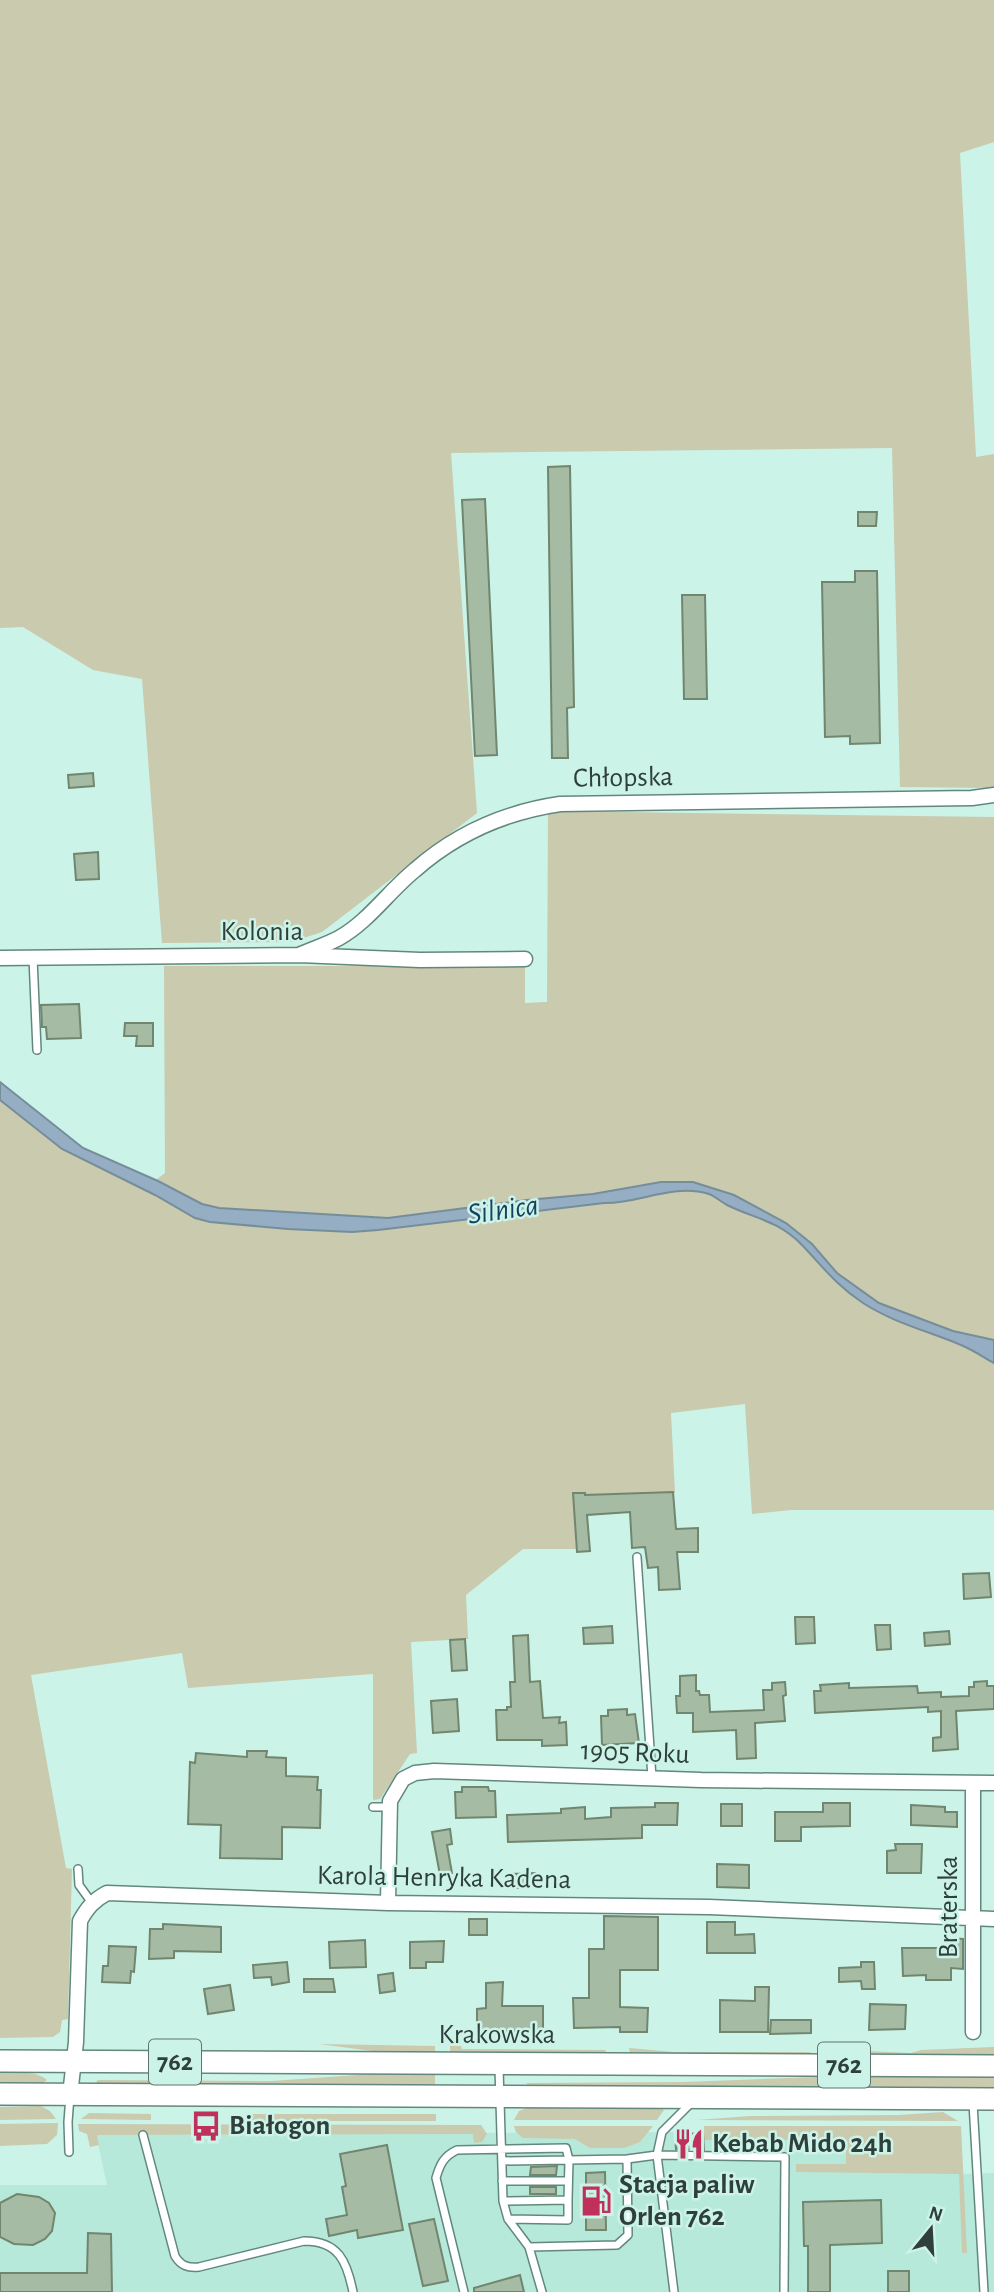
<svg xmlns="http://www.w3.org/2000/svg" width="994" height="2292" viewBox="0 0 994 2292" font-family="'Alegreya Sans',sans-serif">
<rect width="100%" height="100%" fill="#cbf3e8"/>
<path fill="#b7e9db" d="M853 2131 959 2174 994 2173V2292H0V2185H107L96 2135Z"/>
<path fill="#c9caae" d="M0 0H994V142L960 153 976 457 994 454V788L900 787 892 448 451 453 477 813 322 932 291 942 162 943 142 679 93 670 23 627 0 628Z
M548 811 994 817V1510H791L752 1514 745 1404 671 1413 675 1493 573 1496 576 1549H523L466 1595 468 1639 411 1642 417 1753 410 1754 380 1799 373 1800V1674L188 1688 182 1653 31 1675 66 1868 72 1869 68 2019 62 2020 60 2032 53 2037 0 2038V1094L62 1149 148 1186 165 1173 164 966H525V1003L547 1002Z
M319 2044 435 2046V2053L380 2052Z
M450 2046H461L462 2049 606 2050 605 2053H450Z
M994 2047V2056L825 2055 822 2049 911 2053 921 2050Z
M629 2048 674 2052H811L808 2055 630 2053Z
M0 2073C15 2073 35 2070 47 2080L43 2083 0 2084Z
M372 2074H435V2086L99 2084 96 2082 98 2080 272 2081Z
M843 2076H994V2088L529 2086 526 2083 684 2082Z
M41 2106 50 2111 56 2119 0 2120V2107Z
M527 2108H660L664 2110 657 2120H514L519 2111Z
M943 2112 958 2121 697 2120 750 2116 899 2115Z
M89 2113 151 2114V2120L81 2119Z
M245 2114H436V2121H245Z
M58 2123 57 2135 47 2144 0 2146V2124Z
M78 2124 481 2125 487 2134 482 2142 474 2143 473 2134 97 2135 99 2145 90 2147 87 2134 79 2131Z
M514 2126H653L640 2142 624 2148H590L575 2139 523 2138 516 2132Z
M703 2126H961L967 2253H962L959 2174 796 2172V2164H846V2140H704Z"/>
<path fill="#95aec3" stroke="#768d9a" stroke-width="2" d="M0 1082 83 1148 158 1181 202 1204 219 1208 388 1218 527 1200 593 1194 661 1182H693L734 1195 786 1223 812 1244 837 1273 879 1303 953 1331 994 1340V1363C983 1357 973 1350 961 1345 928 1331 894 1323 863 1303 836 1285 823 1267 802 1245 778 1220 755 1219 727 1205 721 1202 715 1196 709 1194 672 1183 639 1204 604 1203L378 1230 352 1232 288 1229 210 1222 195 1218 155 1195 62 1149 0 1100Z"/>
<path fill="#a5bba3" stroke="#70866e" stroke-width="2" d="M570 466 574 707 567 708 568 758H552L548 467Z
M485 499 497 755 475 756 462 500Z
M858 512H877L876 526H858Z
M855 571H877L880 743 850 744V736L825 737 822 582H855Z
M682 595H705L707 699H684Z
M93 773 94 786 69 788 68 775Z
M98 852 99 879 76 880 74 854Z
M79 1004 81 1038 47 1039 46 1027H42L41 1005Z
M125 1023H153V1046H136L137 1036H124Z
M673 1492 676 1529 698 1528V1552H677L680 1589 659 1590 658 1567 648 1568 645 1547 632 1548 630 1512 587 1515 590 1551 577 1552 573 1493H585V1495Z
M989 1573 991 1597 964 1599 963 1574Z
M795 1617H814L815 1643 796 1644Z
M875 1625H890L891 1649 877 1650Z
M612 1626 613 1643 584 1644 583 1628Z
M949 1631 950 1644 925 1646 924 1633Z
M528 1635 530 1682 540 1681 543 1718 560 1717 559 1723 566 1722 567 1745 542 1746V1740H497L496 1710H507V1707H511L510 1682H515L513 1636Z
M465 1639 467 1670 452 1671 450 1640Z
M696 1675V1691H699L700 1695H709L710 1712 764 1710 763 1690H772V1683L785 1682 786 1695 783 1696 785 1721 755 1723 756 1758 737 1759 736 1730 693 1732V1713H677L676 1696H680V1676Z
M987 1681V1686H994V1709L956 1711 958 1749 933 1751V1738L941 1737V1711L928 1712V1707L815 1713 814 1691H821L820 1685 849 1683V1688L917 1686 918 1693 941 1692V1697L969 1696V1687H974V1682Z
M457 1699 459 1731 433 1733 431 1701Z
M627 1709V1715L635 1714 639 1743 602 1745 601 1716H608V1710Z
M247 1751H267L266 1757 286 1758V1776L318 1777 317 1790H321L320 1828 282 1827V1859L220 1858 221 1825 188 1824 190 1762 195 1763 196 1753 247 1757Z
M462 1787H488L489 1791H495L496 1817 456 1818 455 1792H462Z
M655 1803H678L677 1825H642V1838L508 1842 507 1815 561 1813V1809L585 1807V1819L611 1817V1808L655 1807Z
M823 1803H850V1826L801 1827V1841H775V1812H823Z
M721 1804H742V1826H721Z
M911 1805 945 1807V1812H957V1827L911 1825Z
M450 1829 452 1844 447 1845 452 1873 440 1875 432 1832Z
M895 1844H922L921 1873H887V1851L896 1850Z
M717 1864 749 1865V1888L717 1887Z
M535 1873V1887L512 1888V1874Z
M604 1916 658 1917V1970H620V2007L648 2008 647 2032H620V2027L574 2028 573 1998H589V1949H604Z
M469 1919H487V1935H469Z
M707 1922H735V1935L754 1934 755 1953H707Z
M163 1924 221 1927V1952L174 1951V1958L149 1959 150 1929H163Z
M948 1938 963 1939V1969L951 1968V1980H926V1975L903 1976 902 1948H948Z
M365 1940 366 1967 330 1968 329 1942Z
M444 1941 443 1962H426V1968H410V1942Z
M109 1946 136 1947 134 1972 131 1971 130 1983 102 1982 103 1966H108Z
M287 1962 289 1982 272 1985 271 1977 254 1978 253 1965Z
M861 1962H874L875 1989H862L861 1981 839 1982V1968L861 1967Z
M393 1973 395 1991 380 1993 378 1975Z
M304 1979H333L335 1992H304Z
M503 1982 502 2006H543V2030L477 2032V2009L486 2008V1983Z
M230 1985 234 2010 208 2014 204 1989Z
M755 1987H769L768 2032H720V2000L755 2001Z
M870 2004 906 2005 905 2029 869 2030Z
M771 2020H811V2033L770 2034Z
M703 2133 704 2150 676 2149 675 2135Z
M387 2145 403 2230 358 2238 357 2230 329 2236 326 2219 347 2215 342 2187 346 2186 340 2154Z
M557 2166 556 2175H530L531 2167Z
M605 2172 606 2230H586V2173Z
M530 2187H556V2194H530Z
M17 2194 39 2197 49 2203 55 2213 52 2231 45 2239 33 2245 14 2244 0 2237V2203Z
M881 2200 882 2243 830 2245V2292H808V2246H804L803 2202Z
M434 2219 448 2281 423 2286 409 2224Z
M88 2233 111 2234 112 2292H0V2273H87Z
M888 2271H909V2292H888Z
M520 2275 524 2292H474V2288Z"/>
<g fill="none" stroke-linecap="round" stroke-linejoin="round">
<g stroke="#62887e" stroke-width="10">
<path id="lane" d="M33 958 37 1050
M637 1557 652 1778
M373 1807H390
M78 1869 79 1885 92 1903
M499 2068 503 2201 508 2219 529 2247 617 2245 628 2235 627 2159
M973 2103 984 2292
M143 2135 175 2256C181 2266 188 2268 199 2267L304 2241C339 2241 347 2262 353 2292
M69 2152 68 2122 70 2096
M502 2161 627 2159 657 2155 785 2157 784 2292
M502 2181H568
M508 2219 568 2220V2200
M529 2247 542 2292
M464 2292 436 2178C440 2164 444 2156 457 2150L566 2148 569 2160 568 2200 503 2201
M674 2292 657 2155 662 2132 691 2103"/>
</g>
<g stroke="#62887e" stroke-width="17">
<path id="street" d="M299 955C312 949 326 945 339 938 368 922 389 891 415 870 457 833 506 812 560 804L972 798 994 795
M0 958 299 955 420 960 525 959
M388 1903 390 1801 403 1779 415 1773 434 1771 701 1780 994 1783
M973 2032V1783
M70 2095 76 2042 80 1921C87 1908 94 1900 107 1893L388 1903 709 1907 994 1919"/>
</g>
<g stroke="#62887e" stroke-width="24">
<path id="primary" d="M0 2061 994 2066
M0 2094 994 2099"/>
</g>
<use href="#lane" stroke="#fff" stroke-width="7"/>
<use href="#street" stroke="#fff" stroke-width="14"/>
<use href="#primary" stroke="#fff" stroke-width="21"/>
</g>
<defs>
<g id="bus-bare" transform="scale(2.415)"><path d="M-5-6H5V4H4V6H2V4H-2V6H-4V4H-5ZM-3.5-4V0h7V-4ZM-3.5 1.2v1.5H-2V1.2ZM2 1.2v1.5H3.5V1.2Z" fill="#bf315b" stroke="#cbf3e8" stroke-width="2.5" paint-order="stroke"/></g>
<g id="restaurant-bare" transform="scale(2.415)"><path d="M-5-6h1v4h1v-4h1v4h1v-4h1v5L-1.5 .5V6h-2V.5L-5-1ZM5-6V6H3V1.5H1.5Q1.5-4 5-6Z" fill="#bf315b" stroke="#cbf3e8" stroke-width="2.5" paint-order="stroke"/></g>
<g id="fuel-bare" transform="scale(2.415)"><path d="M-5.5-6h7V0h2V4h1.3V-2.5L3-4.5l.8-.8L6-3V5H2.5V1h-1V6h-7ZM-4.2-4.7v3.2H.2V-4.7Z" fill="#bf315b" stroke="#cbf3e8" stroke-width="2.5" paint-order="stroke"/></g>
</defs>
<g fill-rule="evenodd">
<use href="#bus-bare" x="206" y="2126"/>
<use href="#restaurant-bare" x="689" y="2144"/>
<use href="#fuel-bare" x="596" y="2201"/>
</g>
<g text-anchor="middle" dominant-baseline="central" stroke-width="5" stroke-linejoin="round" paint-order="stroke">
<g fill="#cbf3e8" stroke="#5e756e" stroke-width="2">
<rect x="149" y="2039.5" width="52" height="45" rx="5"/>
<rect x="818" y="2042.5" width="52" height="45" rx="5"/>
</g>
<g font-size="26" font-weight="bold" fill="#2f3f3a">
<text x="175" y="2062">762</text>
<text x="844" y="2065">762</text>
</g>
<g font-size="28" fill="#2f3f3a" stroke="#cbf3e8">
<text transform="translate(623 778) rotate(-1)">Chłopska</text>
<text x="262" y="932">Kolonia</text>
<text transform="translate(635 1753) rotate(2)">1905 Roku</text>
<text transform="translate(444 1878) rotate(1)">Karola Henryka Kadena</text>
<text transform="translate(949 1907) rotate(-90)">Braterska</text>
<text x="497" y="2035">Krakowska</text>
</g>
<g font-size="28" font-weight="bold" fill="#2f3f3a" stroke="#cbf3e8" text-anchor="start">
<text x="229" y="2126">Białogon</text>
<text x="712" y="2144">Kebab Mido 24h</text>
<text x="619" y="2185">Stacja paliw<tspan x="619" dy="32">Orlen 762</tspan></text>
</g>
<g font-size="30" font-style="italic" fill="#15405f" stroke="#cbf3e8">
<text transform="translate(503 1210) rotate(-8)">Silnica</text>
</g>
</g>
<g transform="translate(931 2229) rotate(18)" stroke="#cbf3e8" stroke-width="5" paint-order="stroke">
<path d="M0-5L12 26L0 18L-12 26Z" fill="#2f3f3a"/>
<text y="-10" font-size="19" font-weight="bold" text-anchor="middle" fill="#2f3f3a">N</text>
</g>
</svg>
